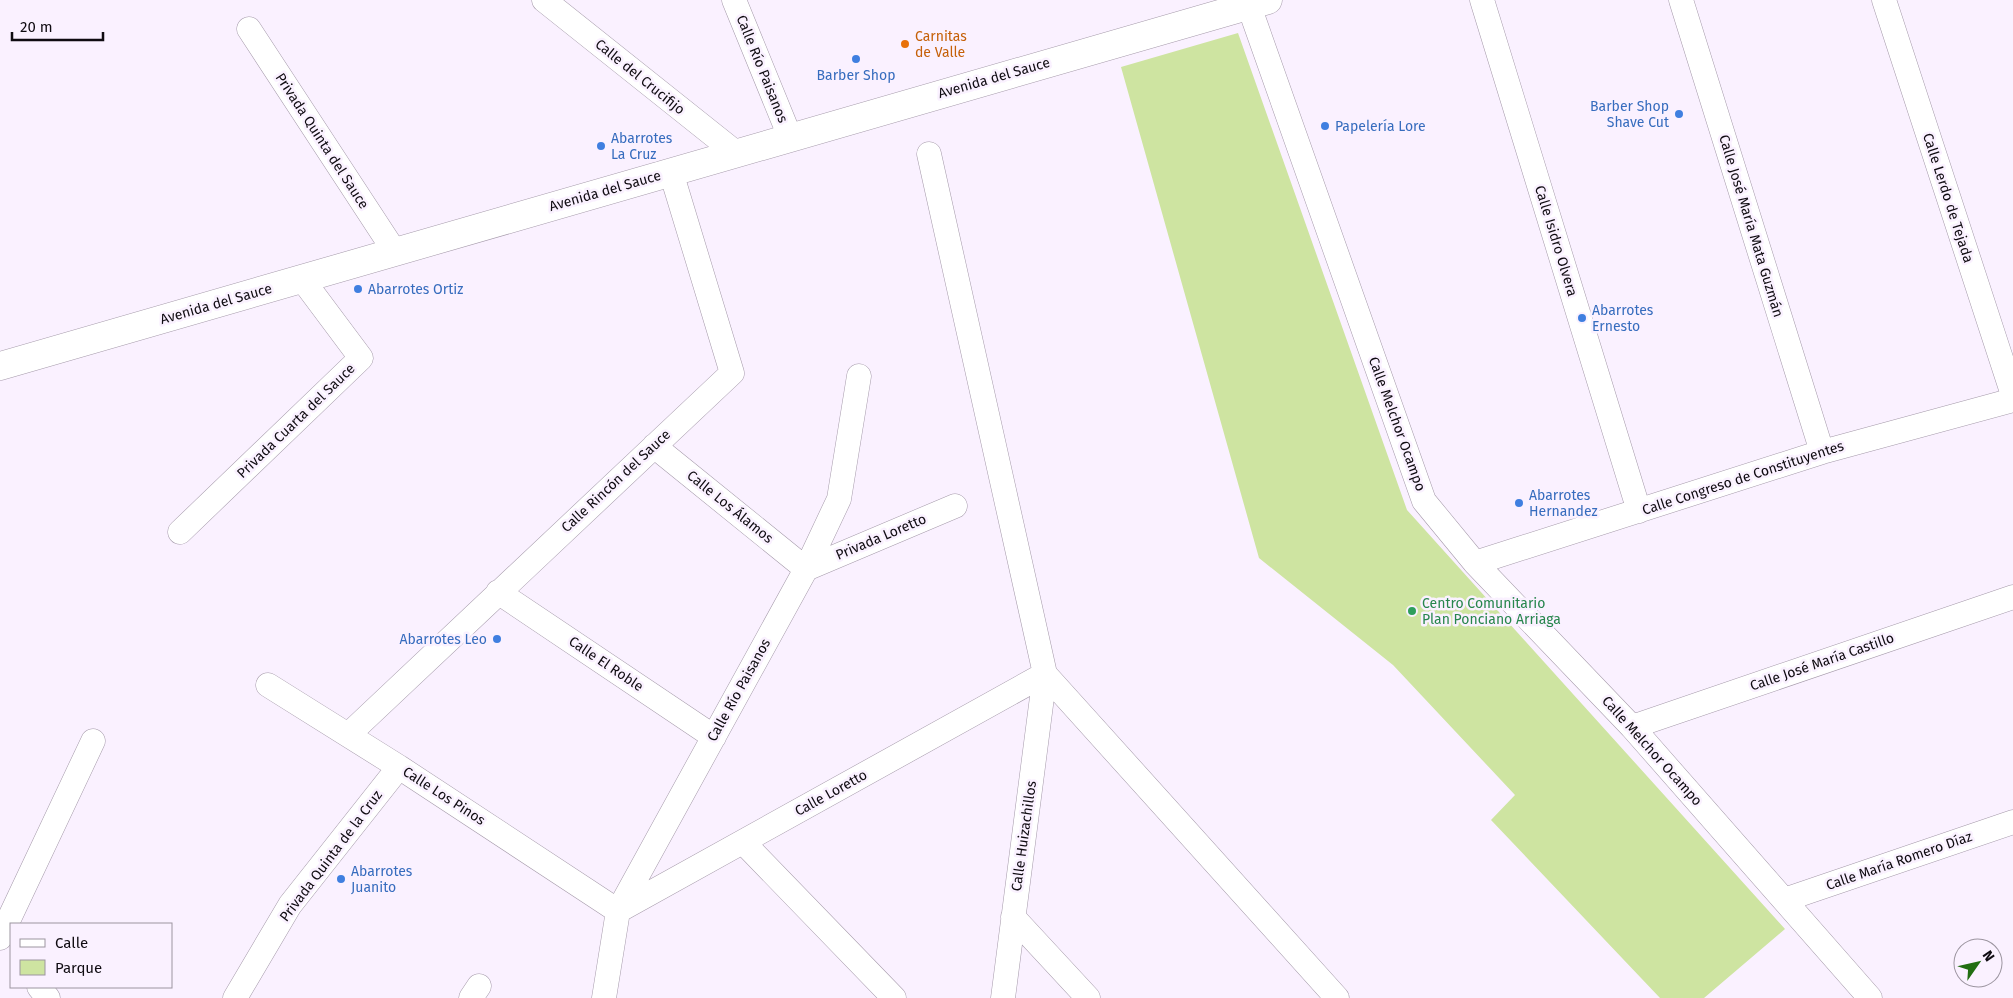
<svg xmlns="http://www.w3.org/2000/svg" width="2013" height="998" viewBox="0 0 2013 998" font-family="'Fira Sans',sans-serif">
<rect width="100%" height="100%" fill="#faf1ff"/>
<path fill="#cee4a1" d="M1238 33 1407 510 1785 929 1704 998H1660L1491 820 1515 795 1393 665 1259 558 1121 67Z"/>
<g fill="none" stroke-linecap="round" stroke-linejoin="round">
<g stroke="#a59aaa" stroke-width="25">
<path id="street" d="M544 0 736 153
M734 0 790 137
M1482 0 1639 511
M1681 0 1822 452
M1884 0 2013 395
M1249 6 1424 501 1475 563 1632 727 1870 998
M249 29 395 252
M929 154 1045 674 1337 998
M654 446 806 569 955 506
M180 532 361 358 302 279
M1475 563 1822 452 2013 400
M498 592 714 737
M268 685 399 767 618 911
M1632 727 2013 597
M348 735 732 373 671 172
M743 842 894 998
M1784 900 2013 822
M618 911 1045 674
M1013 917 1088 998
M0 938 93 741
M39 987 48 998
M235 998 290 905 399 767
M471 998 479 986
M604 998 618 911 806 569 839 499 859 376
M1003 998 1045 674"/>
</g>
<g stroke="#a59aaa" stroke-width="29">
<path id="secondary" d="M0 366 1268 0"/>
</g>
<use href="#street" stroke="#fff" stroke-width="24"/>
<use href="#secondary" stroke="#fff" stroke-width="28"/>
</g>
<circle fill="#e8710a" stroke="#faf1ff" stroke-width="2" cx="905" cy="44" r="5"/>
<g fill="#3f7fe0" stroke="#faf1ff" stroke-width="2">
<circle cx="856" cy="59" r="5"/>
<circle cx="1679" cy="114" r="5"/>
<circle cx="1325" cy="126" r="5"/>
<circle cx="601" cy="146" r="5"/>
<circle cx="358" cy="289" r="5"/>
<circle cx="1582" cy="318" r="5"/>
<circle cx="1519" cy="503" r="5"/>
<circle cx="497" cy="639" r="5"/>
<circle cx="341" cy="879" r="5"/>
</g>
<circle fill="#2e9e5b" stroke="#faf1ff" stroke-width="2" cx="1412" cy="611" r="5"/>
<g text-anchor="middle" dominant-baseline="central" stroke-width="5" stroke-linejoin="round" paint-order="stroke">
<g font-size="14" fill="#c56008" stroke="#faf1ff" text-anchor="start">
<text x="915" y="36">Carnitas<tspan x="915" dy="16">de Valle</tspan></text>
</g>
<g font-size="14" fill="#0f0b11" stroke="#faf1ff">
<text transform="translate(762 69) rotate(68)">Calle Río Paisanos</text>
<text transform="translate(640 77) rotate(39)">Calle del Crucifijo</text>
<text transform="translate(994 78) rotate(-16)">Avenida del Sauce</text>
<text transform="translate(322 141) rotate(57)">Privada Quinta del Sauce</text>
<text transform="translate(605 191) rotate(-16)">Avenida del Sauce</text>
<text transform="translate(1948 198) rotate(72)">Calle Lerdo de Tejada</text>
<text transform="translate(1751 226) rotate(73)">Calle José María Mata Guzmán</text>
<text transform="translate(1556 241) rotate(73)">Calle Isidro Olvera</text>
<text transform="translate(216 304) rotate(-16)">Avenida del Sauce</text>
<text transform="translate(296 421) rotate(-44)">Privada Cuarta del Sauce</text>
<text transform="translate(1397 424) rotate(70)">Calle Melchor Ocampo</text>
<text transform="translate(1743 478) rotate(-18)">Calle Congreso de Constituyentes</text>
<text transform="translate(616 481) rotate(-43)">Calle Rincón del Sauce</text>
<text transform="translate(730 507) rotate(39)">Calle Los Álamos</text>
<text transform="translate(881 537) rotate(-23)">Privada Loretto</text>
<text transform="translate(1822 662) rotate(-19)">Calle José María Castillo</text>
<text transform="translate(606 664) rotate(34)">Calle El Roble</text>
<text transform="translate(739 690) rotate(-61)">Calle Río Paisanos</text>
<text transform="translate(1652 751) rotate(48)">Calle Melchor Ocampo</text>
<text transform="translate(831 793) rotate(-29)">Calle Loretto</text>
<text transform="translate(444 796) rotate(33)">Calle Los Pinos</text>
<text transform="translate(1024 836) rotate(-82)">Calle Huizachillos</text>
<text transform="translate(331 856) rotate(-53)">Privada Quinta de la Cruz</text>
<text transform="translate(1899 861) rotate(-19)">Calle María Romero Díaz</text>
</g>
<g font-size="14" fill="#366cbe" stroke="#faf1ff" text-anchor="start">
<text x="856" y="75" text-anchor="middle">Barber Shop</text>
<text x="1669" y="106" text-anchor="end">Barber Shop<tspan x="1669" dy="16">Shave Cut</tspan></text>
<text x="1335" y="126">Papelería Lore</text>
<text x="611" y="138">Abarrotes<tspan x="611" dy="16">La Cruz</tspan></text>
<text x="368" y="289">Abarrotes Ortiz</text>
<text x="1592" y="310">Abarrotes<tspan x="1592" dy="16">Ernesto</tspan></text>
<text x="1529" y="495">Abarrotes<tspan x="1529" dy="16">Hernandez</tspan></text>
<text x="487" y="639" text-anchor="end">Abarrotes Leo</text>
<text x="351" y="871">Abarrotes<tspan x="351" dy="16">Juanito</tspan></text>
</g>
<g font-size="14" fill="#27864d" stroke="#faf1ff" text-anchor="start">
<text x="1422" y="603">Centro Comunitario<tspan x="1422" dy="16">Plan Ponciano Arriaga</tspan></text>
</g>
</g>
<rect x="10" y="923" width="162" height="65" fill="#faf1ff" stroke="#9c95a0"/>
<rect x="20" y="939" width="25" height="8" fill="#ffffff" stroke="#9c95a0"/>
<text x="55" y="948" font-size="15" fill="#0f0b11">Calle</text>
<rect x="20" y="960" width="25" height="15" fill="#cee4a1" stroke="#9c95a0"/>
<text x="55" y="973" font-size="15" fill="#0f0b11">Parque</text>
<g transform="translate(1978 963) rotate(56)"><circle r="24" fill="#faf1ff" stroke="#9c95a0"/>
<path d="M0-4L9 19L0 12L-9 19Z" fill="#226e12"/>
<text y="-8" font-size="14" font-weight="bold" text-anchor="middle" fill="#0f0b11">N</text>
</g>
<path d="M12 32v8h91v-8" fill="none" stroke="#0f0b11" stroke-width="2.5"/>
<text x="20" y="32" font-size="15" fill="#0f0b11" stroke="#faf1ff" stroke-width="4" paint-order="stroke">20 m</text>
</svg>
